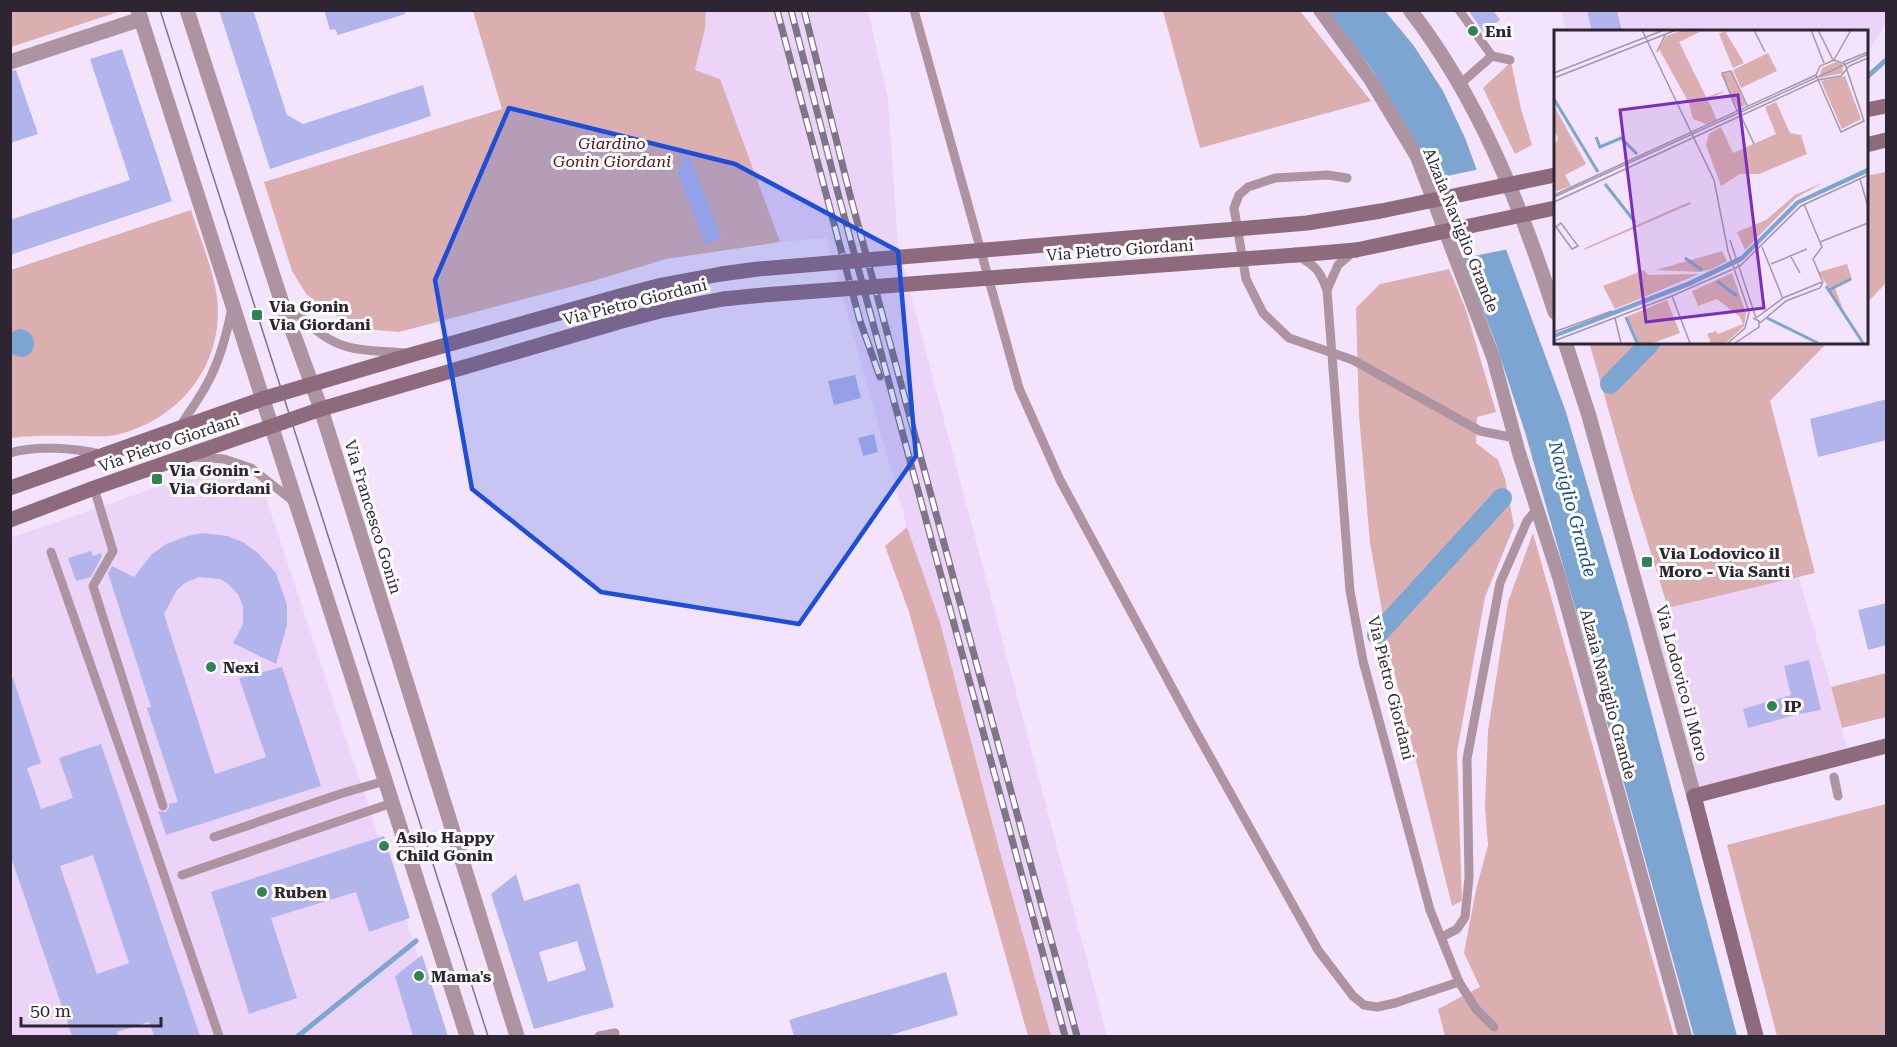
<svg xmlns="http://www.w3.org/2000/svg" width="1897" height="1047" viewBox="0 0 1897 1047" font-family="'Roboto Serif',serif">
<rect width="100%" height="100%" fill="#f3e3fc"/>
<path fill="#ecd4f9" d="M1886 10V23L1866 55V32L1566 31 1561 11Z
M706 11H868L888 99 898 246 1107 1036H1051L997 841 940 622 907 527 826 238 780 242 720 80 695 70 705 29Z
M207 470 236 476 263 489 445 1036H11L10 538Z
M1798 575 1831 687 1848 753 1699 792 1650 613Z"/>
<path fill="#dbafb0" d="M121 11 11 47V11Z
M473 11H706L705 29 695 70 720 79 780 242 666 259 593 281 399 332 375 330 344 321 307 295 292 271 264 182 502 109Z
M1163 11H1300L1371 101 1200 148Z
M1511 62 1521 109 1532 145 1515 154 1483 88Z
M1886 172V283L1866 304V176Z
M191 210C200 239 218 280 218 311 218 373 175 421 116 435 105 437 94 436 84 436 59 436 35 435 11 438V270Z
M1449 269 1466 310 1496 412 1477 417 1476 443 1498 460 1505 479 1514 526 1485 597 1457 752 1462 901 1452 906 1390 655 1370 543 1359 415 1356 308 1380 284Z
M1589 342H1828L1770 401 1815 573 1668 608 1632 492Z
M907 527 940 622 997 841 1051 1036H1028L909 612 885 546Z
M1533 533 1674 1036H1445L1438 1009 1480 987 1464 953 1476 890 1488 845 1485 808 1488 731 1508 602Z
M1886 673V717L1842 728 1831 687Z
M1886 804V1036H1777L1727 845Z"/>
<path fill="#7da5d1" d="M1328 11H1385L1414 46 1443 91 1465 138 1566 412 1628 624 1737 1036H1694L1580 625 1525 432 1495 341 1418 146 1373 71Z
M18 329C46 331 33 369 11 353V333Z"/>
<path fill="#f3e3fc" d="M1480 169 1509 249 1459 259 1428 180Z"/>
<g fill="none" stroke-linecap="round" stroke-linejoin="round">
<path stroke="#7da5d1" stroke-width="5" d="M1866 78 1886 60
M298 1036 416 941"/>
<path stroke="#7da5d1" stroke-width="20" d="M1610 384 1651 342
M1377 635 1502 498"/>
</g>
<path fill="#b2b5eb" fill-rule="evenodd" d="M219 10H253L287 115 303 124 423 85 431 116 270 169Z
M324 10H405V14L338 35 335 29 330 30Z
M1468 10H1493L1500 20 1484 33Z
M1587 10H1617L1622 32H1592Z
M122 49 172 201 10 255V220L130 180 90 59Z
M16 70 38 134 10 143V71Z
M686 147 722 238 705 245 678 173Z
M855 375 861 398 834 405 828 381Z
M1887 399V440L1818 457 1810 419Z
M874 434 878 452 863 456 858 438Z
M203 533 227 536 243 542 258 553 276 573 287 605V625L276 664 233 643 243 624V607L238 594 227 583 220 579 199 577 185 583 177 590 164 614 215 774 266 757 239 678 282 667 321 786 166 835 158 811 166 812 169 808V804L178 802 147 708 151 707 108 573 112 566 134 577 151 555 166 544 187 536Z
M91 551 93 556 101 553 102 556 91 577 76 581 68 558Z
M1887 603V645L1868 650 1858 610Z
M1809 660 1821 710 1795 715 1748 728 1743 709 1791 695 1784 666Z
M10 678H13L41 763 27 768 41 809 73 798 59 758 101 744 200 1036H154L149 1022 117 1032 118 1036H72L10 854ZM93 855 129 963 97 974 60 866Z
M384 836 410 918 369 932 356 892 271 918 297 998 249 1014 211 892Z
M516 874 524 901 579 883 614 1007 534 1029 491 894ZM577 941 586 970 548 982 539 952Z
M422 955 448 1036H413L395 976Z
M946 972 958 1015 887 1036H794L789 1020Z"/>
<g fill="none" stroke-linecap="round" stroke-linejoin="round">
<path stroke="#ad94a0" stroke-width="9" d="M914 10 1019 388 1060 480 1190 721 1318 950 1353 996 1364 1005 1377 1007 1395 1003 1459 982
M1459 10 1492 56 1460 84
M1492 56 1510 60
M1347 178 1328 175 1275 178 1248 187 1239 195 1234 208 1246 279 1263 313 1289 338 1353 360 1480 431 1515 438
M1298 256C1316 266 1320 271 1327 290
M1327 290 1338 265 1354 251
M284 303C303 318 321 339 345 346 362 352 387 351 406 353
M179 428C188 414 199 399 207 384 220 360 227 334 232 307
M10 453C36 445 74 448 100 454
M194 457 224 459 251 468 293 501
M94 488 113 551 93 586 163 806
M51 552 143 814 219 1036
M1834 777 1838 796
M214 837 343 793 385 781
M182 875 392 803
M1430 910 1459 982 1476 1009 1494 1027
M1442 937 1457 929 1465 917 1469 878 1467 759 1500 583 1527 521 1537 509
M599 1036 615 1033"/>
<path stroke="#ad94a0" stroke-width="14" d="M1320 10 1370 79 1417 157 1493 357 1519 453 1559 577 1685 1036"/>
<path stroke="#ad94a0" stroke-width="15" d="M10 62 141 19"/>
<path stroke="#ad94a0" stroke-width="15" d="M138 10 467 1036
M187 10 281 300 321 409 517 1036
M1410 10C1479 99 1521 206 1555 312
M1565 342 1589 416 1694 796"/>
<path stroke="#8e6a7d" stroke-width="15" d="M1866 110 1886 106
M1866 145 1886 140
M1296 255 1356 250
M10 488 262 399 414 354 620 296 662 285 721 274
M10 520 94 488 321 409 622 321 660 311 723 299
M1756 1036 1694 796 1886 746"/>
<path stroke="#807586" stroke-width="1.5" d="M160 10 488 1036"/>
<g stroke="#807586" stroke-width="7">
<path id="rail" d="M777 10 860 321 880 377
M791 10 839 197 1065 1036
M804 10 850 195 1077 1036"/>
</g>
<use href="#rail" stroke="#fff" stroke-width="4.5" stroke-dasharray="14" stroke-linecap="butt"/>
<path stroke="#ad94a0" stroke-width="9" d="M1327 290 1350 591 1363 661 1430 910"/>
<path stroke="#8e6a7d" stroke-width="15" d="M1356 250 1555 208
M721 274 758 269 1307 223 1381 211 1555 175
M723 299 763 295 1296 255"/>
</g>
<path fill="#1d4ed8" fill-opacity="0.2" stroke="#1d4ed8" stroke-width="4.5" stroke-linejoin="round" d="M509 108 735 164 898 251 916 456 799 624 601 592 472 489 435 280Z"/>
<g fill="#2f8457" stroke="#fff" stroke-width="2">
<circle cx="1473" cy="31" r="6"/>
<rect x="251" y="309" width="12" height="12" rx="3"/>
<rect x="151" y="473" width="12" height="12" rx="3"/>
<rect x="1641" y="556" width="12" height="12" rx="3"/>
<circle cx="211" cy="667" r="6"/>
<circle cx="1772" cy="706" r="6"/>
<circle cx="384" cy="846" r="6"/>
<circle cx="262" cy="892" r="6"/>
<circle cx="419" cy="976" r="6"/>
</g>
<g text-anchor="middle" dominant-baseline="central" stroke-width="6" stroke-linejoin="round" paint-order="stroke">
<g font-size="16" font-weight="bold" fill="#2d2531" stroke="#fff" text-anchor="start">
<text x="1485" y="31">Eni</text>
<text x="269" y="306">Via Gonin<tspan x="269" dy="18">Via Giordani</tspan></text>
<text x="169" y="470">Via Gonin -<tspan x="169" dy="18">Via Giordani</tspan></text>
<text x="1659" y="553">Via Lodovico il<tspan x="1659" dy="18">Moro - Via Santi</tspan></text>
<text x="223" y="667">Nexi</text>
<text x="1784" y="706">IP</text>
<text x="396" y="837">Asilo Happy<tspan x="396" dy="18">Child Gonin</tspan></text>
<text x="274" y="892">Ruben</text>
<text x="431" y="976">Mama's</text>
</g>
<g font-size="16" font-style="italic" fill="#570a19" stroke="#fff">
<text x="612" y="143">Giardino<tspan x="612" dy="18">Gonin Giordani</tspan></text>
</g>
<g font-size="16" fill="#2d2531" stroke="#fff">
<text transform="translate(1461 230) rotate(68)">Alzaia Naviglio Grande</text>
<text transform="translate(1120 250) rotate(-4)">Via Pietro Giordani</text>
<text transform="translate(635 302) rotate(-14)">Via Pietro Giordani</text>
<text transform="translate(169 443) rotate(-19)">Via Pietro Giordani</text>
<text transform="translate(373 517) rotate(73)">Via Francesco Gonin</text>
<text transform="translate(1682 683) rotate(75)">Via Lodovico il Moro</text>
<text transform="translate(1391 688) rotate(76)">Via Pietro Giordani</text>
<text transform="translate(1608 694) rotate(75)">Alzaia Naviglio Grande</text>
</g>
<g font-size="18" font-style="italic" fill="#124d83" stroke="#fff">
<text transform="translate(1573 509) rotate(75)">Naviglio Grande</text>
</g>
</g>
<g transform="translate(1554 30)">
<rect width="314" height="314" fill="#f3e3fc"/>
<path d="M130 0 146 2 125 12 152 67 173 60 154 70 163 90 152 94 139 89 135 73 105 19 112 6ZM171 1 190 33 179 38 165 4ZM214 23 223 41 187 58 179 40ZM282 32 288 34 289 43 265 48 268 38ZM177 42 192 75 184 79 167 44ZM291 46 307 89 288 99 267 51ZM222 72 236 103 247 105 253 124 205 144H186L167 156 152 115 155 104 167 97 179 123 222 104 211 77ZM0 76 32 134 11 145 17 156 0 162V117L4 108 0 100ZM270 152 242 168 191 220 183 202 212 190 241 165ZM135 172 137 174 28 221 33 217ZM168 221 173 231 158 239 146 242 102 240ZM293 234 298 249 281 258 291 285 265 242ZM90 240 94 245 145 244 61 279 49 256ZM178 243 192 283 190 296 172 313H157L153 304 162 301 164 304 189 294 186 287 163 269 144 276 138 261ZM113 270 126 303 99 313H84L72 287Z" fill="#dbafb0"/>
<path d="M313 138V143L245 174 188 231 136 256 0 308V304L135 251 187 226 242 171Z" fill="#7da5d1"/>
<path fill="none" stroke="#7da5d1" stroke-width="3" d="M0 69 44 142M42 107 46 117 67 108 83 124M51 154 81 192M131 228 148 240M163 251 183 266M272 256 309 313M275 260 297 249M72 287 83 313M213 288 264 313"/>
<path fill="none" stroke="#a497ab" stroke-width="1.5" d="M88 0 160 150 174 221 195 282 191 298 174 313M200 0 211 22M257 0 270 33M264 0 279 30M103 22 111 5M280 30 291 34 310 91 287 102 262 45 266 36ZM280 30 297 0M289 32 314 22M0 43 110 0M0 48 122 0M183 81 168 43 177 41 194 77M187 86 200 114M306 149 314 177M0 165 262 45M0 167 314 24M0 172 264 50 287 46 295 36 314 28M250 174 268 217 259 229 269 252M0 194 18 219 24 216 7 193 2 197M176 210 202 288M266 212 314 193M208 217 229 269M236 225 246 243M217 234 253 219M118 266 186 236 247 176 314 145M61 288 67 313M202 288 229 268 268 252M206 293 232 271 266 258 269 252M0 302 58 281M0 311 118 266 136 313M181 313 205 297V291L199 288"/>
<path fill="#7b2cbf" fill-opacity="0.15" stroke="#7b2cbf" stroke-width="3" d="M184 65 210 278 92 292 66 80Z"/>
<rect width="314" height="314" fill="none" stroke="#2d2531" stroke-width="3"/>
</g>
<rect width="1897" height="1047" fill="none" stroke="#2d2531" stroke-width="24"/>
<path d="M21 1017v9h140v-9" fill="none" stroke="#2d2531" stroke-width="3"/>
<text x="30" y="1017" font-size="18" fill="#2d2531" stroke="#ffffff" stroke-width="4.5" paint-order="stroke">50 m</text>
</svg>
